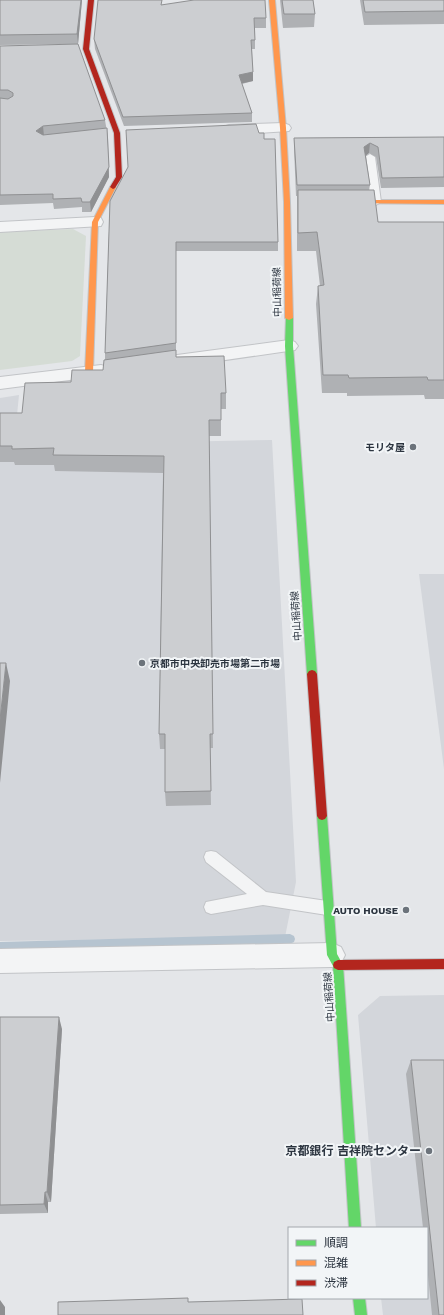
<svg xmlns="http://www.w3.org/2000/svg" width="444" height="1315" viewBox="0 0 444 1315" font-family="'Work Sans','Noto Sans JP',sans-serif">
<rect width="100%" height="100%" fill="#e4e6e9"/>
<path fill="#d3d6db" d="M19 395 14 445 272 440 296 882 285 937 0 941V398Z
M419 574H444V769Z
M444 995V1315H383L381 1298H427V1228H376L358 1015 380 996Z"/>
<path fill="#d5dcd5" d="M73 229 86 236 80 356 72 361 0 370V232Z"/>
<g fill="none" stroke-linecap="round" stroke-linejoin="round">
<path fill="#b6c4d0" fill-rule="evenodd" d="M290 934 294 936 295 939 294 942 290 944 0 952V942Z"/>
<g stroke="#c2c4c7" stroke-width="2">
<path id="lane" d="M370 154 375 157 381 202 376 205 371 202 365 157Z
M211 851 216 852 266 892 327 901 332 903 334 908 332 913 327 915 263 905 211 914 206 912 204 907 206 902 247 894 206 862 204 857 206 852Z"/>
</g>
<g stroke="#c2c4c7" stroke-width="2">
<path id="street" d="M283 123 289 125 291 128 289 131 229 135 223 133 221 130 223 127 229 125Z
M95 217 101 218 103 222 101 226 0 232V222Z
M289 340 295 342 298 346 295 350 177 367 170 365 168 361 170 357 177 355Z
M101 365 108 367 110 371 108 375 0 389V377Z
M332 943 341 947 345 955 341 963 332 967 0 973V949Z"/>
</g>
<g stroke="#c2c4c7" stroke-width="2">
<path id="fast" d="M286 316H289L293 318V346L317 674 315 677H309L307 674 285 346Z
M322 812 325 813 327 816 337 954 343 965 361 1228H349L333 966 327 955 317 816 319 813Z
M353 1298H365L367 1315H355Z"/>
</g>
<g stroke="#c2c4c7" stroke-width="2">
<path id="slow" d="M269 0H275L286 128 290 202 293 318 289 320 285 318 284 202 280 128Z
M113 185 116 187 98 222 93 372 89 375 85 372 92 222 110 187Z
M346 200H444V204L344 203V201Z"/>
</g>
<g stroke="#c2c4c7" stroke-width="2">
<path id="jam" d="M88 0H94L89 49 120 133 122 177 115 188 113 189 110 187 116 177 114 133 83 49Z
M312 670 315 671 317 674 327 816 325 819 322 820 319 819 317 816 307 674 309 671Z
M444 959V969L338 970 334 968 333 965 334 962 338 960Z"/>
</g>
<use href="#lane" fill="#f3f4f5" fill-rule="evenodd"/>
<use href="#street" fill="#f3f4f5" fill-rule="evenodd"/>
<use href="#fast" fill="#63d668" fill-rule="evenodd"/>
<use href="#slow" fill="#ff974d" fill-rule="evenodd"/>
<use href="#jam" fill="#b3261e" fill-rule="evenodd"/>
</g>
<path fill="#afb1b4" d="M0 0H82L78 44 0 45Z
M280 0H313L315 14 314 27 283 28Z
M360 0H444V24L364 25Z
M162 5 266 18V28H255V49H252L253 81 242 84 252 113V122L124 126 95 49 94 39Z
M0 46 105 120 108 138 109 177 91 212H82V207L54 209 53 203 0 205Z
M259 133 264 139 278 242V251H176V357L226 393V409H221V436H209L213 748H210L211 805 166 806 165 792V749H160L159 734 163 473 55 471 54 465H15L14 462H0V413H22L71 382 103 370 105 360V353L110 201Z
M444 137V187L381 188 376 157 369 153 366 156 370 185 369 190 378 222H444V399H425L424 395 347 396V393H322L316 304 318 286H320L316 251H297V196H296L294 148V138Z
M0 1017 62 1029 51 1202H48V1213L0 1214Z
M411 1060 444 1315H432L427 1265V1228H423L406 1074Z"/>
<path fill="#8f9092" d="M81 0H82L78 44 77 34Z
M253 72V81L239 84V75Z
M43 126 44 136 36 131Z
M107 128 109 177 91 212 90 202Z
M370 143 369 153 364 157V147Z
M6 663 10 681 0 783V720Z
M59 1017 62 1029 51 1202 47 1192Z
M45 1192 48 1202V1213L44 1204Z
M0 1300 5 1307V1315H0Z"/>
<path fill="#ccced1" stroke="#8f9092" d="M0 0H81L77 34 0 35Z
M98 0H162L161 5 194 0H265L266 18H254L255 40H251L253 72 239 75 252 113 123 117 94 39Z
M282 0H313L315 14H284Z
M363 0H444V11L365 12Z
M78 44 105 120 43 126 36 131 43 135 107 128 109 167 90 202H82L81 198 53 199V194L0 195V98L8 99 13 96V93L8 90H0V46Z
M256 124 259 133H264V139H275L278 242H176V343L105 353 110 201 128 167 126 130Z
M444 137V177L382 178 378 147 370 143 364 147 370 185H297L294 138Z
M298 190H374L378 222H444V380H428L427 377 349 378 348 375H323L318 286 324 285 317 232 298 233Z
M176 350V357L224 356 226 393H221V420H209L213 734H210L211 791 165 792V734H159L164 456 53 455 54 448 12 449V446H0V413H22L25 383 71 382 72 370H103L104 360Z
M0 663H6L0 720Z
M0 1017H59L47 1192H45L44 1204 0 1205Z
M411 1060H444V1315H439Z
M188 1298V1302L302 1299 303 1315H58V1302Z"/>
<g fill="#6c737b" stroke="#f2f5f7" stroke-width="1.5">
<circle cx="413" cy="447" r="4"/>
<circle cx="142" cy="663" r="4"/>
<circle cx="406" cy="910" r="4"/>
<circle cx="429" cy="1151" r="4"/>
</g>
<g text-anchor="middle" dominant-baseline="central" stroke-width="4" stroke-linejoin="round" paint-order="stroke">
<g font-size="10" fill="#2c3540" stroke="#f2f5f7">
<text transform="translate(277 292) rotate(-91)">中山稲荷線</text>
<text transform="translate(296 616) rotate(-94)">中山稲荷線</text>
<text transform="translate(329 997) rotate(-94)">中山稲荷線</text>
</g>
<g font-size="10" font-weight="bold" fill="#2c3540" stroke="#f2f5f7" text-anchor="end">
<text x="405" y="447">モリタ屋</text>
<text x="150" y="663" text-anchor="start">京都市中央卸売市場第二市場</text>
<text x="398" y="910">AUTO HOUSE</text>
</g>
<g font-size="12" font-weight="bold" fill="#2c3540" stroke="#f2f5f7" text-anchor="end">
<text x="421" y="1151">京都銀行 吉祥院センター</text>
</g>
</g>
<rect x="288" y="1227" width="140" height="72" fill="#f2f5f7" stroke="#a3a8ae"/>
<rect x="296" y="1240" width="20" height="6" fill="#63d668" stroke="#a3a8ae"/>
<text x="324" y="1247" font-size="12" fill="#2c3540">順調</text>
<rect x="296" y="1260" width="20" height="6" fill="#ff974d" stroke="#a3a8ae"/>
<text x="324" y="1267" font-size="12" fill="#2c3540">混雑</text>
<rect x="296" y="1280" width="20" height="6" fill="#b3261e" stroke="#a3a8ae"/>
<text x="324" y="1287" font-size="12" fill="#2c3540">渋滞</text>
</svg>
